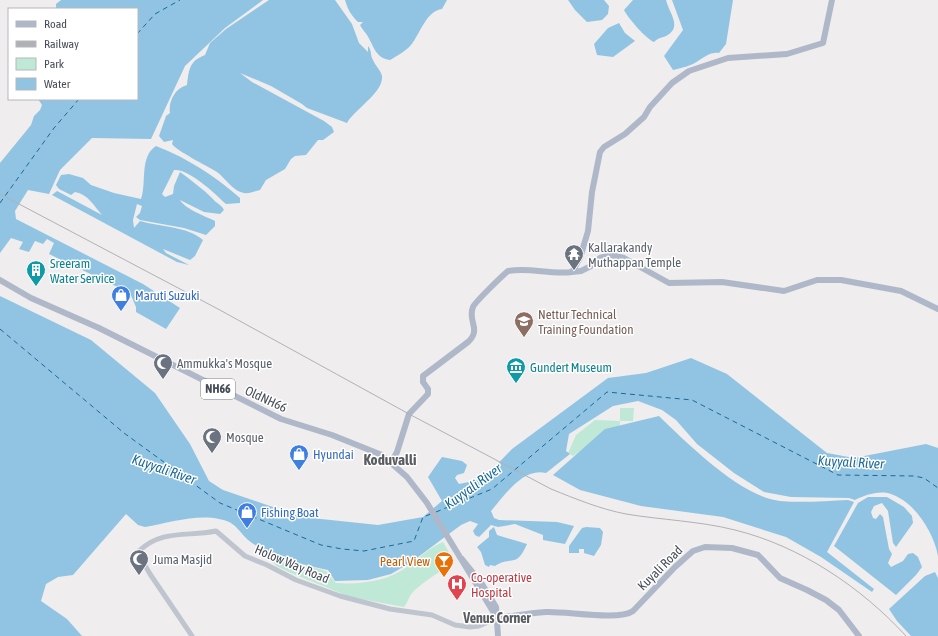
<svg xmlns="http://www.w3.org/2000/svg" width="938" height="636" viewBox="0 0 938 636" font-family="'Asap Condensed',sans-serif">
<rect width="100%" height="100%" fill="#efeded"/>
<path fill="#bfe9d6" d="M620 408H634L633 421H620V425L573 456 568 453 576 435 595 420 620 421Z
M443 542 453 559 454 564C444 568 415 587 410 596 408 600 407 603 404 607L350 597 291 573 276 566 273 562 277 556 326 571 336 583C360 585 388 581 407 567 419 558 430 547 443 542Z"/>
<path fill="#91c4e2" d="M61 0H263L225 28 185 66 151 139 92 138 60 170 49 194 28 190 15 211 16 219 143 284 180 308 166 329 136 312V307L130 293 49 254 54 243 47 239 43 244 35 241 29 252 19 249 23 242 11 238 0 253V163L31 125 34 116 40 110 42 105 38 99H137V9H56V4Z
M269 0H335L352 24 359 43 368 52V46C372 51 370 55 373 60 375 65 381 71 382 76 384 92 354 110 347 123L307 108 302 104 271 86 240 73 252 82 324 121 332 127 334 132 323 140H318L306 155 295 156 291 159 285 169 266 180 260 190C255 191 249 194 244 193 234 192 225 178 217 172 207 166 177 151 172 144L173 140 164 142 159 136 166 116 170 113C168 102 175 88 187 85 189 70 189 61 205 55L210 43 226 29Z
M345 0H447L442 9C426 11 420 34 411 45 406 51 397 56 390 60 375 58 374 46 367 35 365 32 362 29 360 25L363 22H358C351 15 348 10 345 0Z
M568 0H604L609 6 608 14 602 20 587 22 575 10Z
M633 0H666C669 13 683 27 666 36 661 38 658 38 654 42 646 39 628 18 624 10Z
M672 0H733L726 44 719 53C710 52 705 57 698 61 691 66 681 68 673 70L664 56 683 30Z
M619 23 625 33 635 41 613 57 597 55 594 44 608 28Z
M156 146C187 158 215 176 240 198V203L226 204C216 194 188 168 174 170L162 194 165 197 173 194 174 186 180 172C192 181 203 189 213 199 217 204 221 204 224 210L220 214 204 212 180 200C185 209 205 216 215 221V226L206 235 184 228 140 220 136 217 140 213 142 206 137 204 133 220 134 228 140 221C160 227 187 226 203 240L195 256 190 260 163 249 166 253 189 265 177 262 52 195 57 191 102 215C94 206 88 194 75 192L71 195 59 189 56 185 61 175 69 174 83 178 91 185 114 193 141 199C147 183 139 157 156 146Z
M0 296 91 340 155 393 190 444 209 481 223 490 302 517 378 525 423 517 442 501 428 477 442 457 462 461 467 465 464 473 457 475 455 478 459 484 483 479 512 449 608 378 646 373 691 358 727 374 827 453 854 458 926 444 938 448V556C934 533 915 502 891 494 879 490 865 495 855 500L849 498 791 497 764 492 734 473 697 444 676 420 662 410 638 401 613 406 569 434 566 451 570 454 546 473C523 467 505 495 491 511L494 518 499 520 557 522 574 526 565 544 543 540V535L515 524 498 527 491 525 479 537 475 535 473 531 478 524 470 521 461 525 410 563 391 574 368 580 335 581 328 570C303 565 273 557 252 543 238 533 238 522 219 519 196 514 168 523 145 527L138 525 126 514 73 575 58 577 46 584 41 601 67 619 82 636H0Z
M659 416C687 443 741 497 780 501 802 503 826 501 848 500L854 502 827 552 874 589 872 592 821 557 786 537 723 517 641 506 580 490 553 475 605 429Z
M868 497H887L904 507 912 516 913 523 896 547 893 543 888 511 882 503 874 506 871 512 873 518 876 519 880 514 883 517 889 549 892 554 888 563 891 567 903 561 908 554 913 553 918 557 922 567 916 575 896 595 834 546 858 503Z
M494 527 497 535 527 544C516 569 512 555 495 566L490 565 489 567 485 565 481 552 477 547 489 537V531Z
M586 527 600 528 603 532 601 545 594 556 584 553V549H579V553H569V546L582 528Z
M935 572 938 578V636H911L897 621 889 609 925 576Z"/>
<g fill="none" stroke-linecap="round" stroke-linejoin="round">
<path stroke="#1b6998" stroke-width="1" stroke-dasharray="5 4" stroke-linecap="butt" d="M137 34 155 14 180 0
M0 203 54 128 79 99
M0 329 124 433 220 503 321 545 342 549 364 551 414 541 423 517 431 514
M436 512 492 489 607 392 692 400 838 475 914 476 924 478 938 488"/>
<path stroke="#bfc5ce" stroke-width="5" d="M192 636 150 574 139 555V551C162 529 188 537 216 531L245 556 267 565 296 580 340 596 390 609 432 615 455 625 470 627 479 626 497 618"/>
<path stroke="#afb8c9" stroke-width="6" d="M572 272 581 271 591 266 600 258 611 255 624 258 669 283 722 282 784 291 817 280H841L901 291 938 309
M0 280 31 298 99 328 281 419 332 435 382 455 407 477 427 503 497 618
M391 463 397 452 409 414 428 394V389L423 382V376L468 342C482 329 467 321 473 307 475 302 502 276 508 271 530 267 550 275 572 272L580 258 588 231 592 192 600 152 604 147 625 134 644 117 650 107 672 83 689 71 728 58 787 54 823 43 832 0
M462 559 482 584 496 607 498 636
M497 618C513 616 530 613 546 612 566 611 619 621 633 611L675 567 693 551 705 547 732 548 758 555 780 578 807 590 826 600 839 610 859 636"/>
<path stroke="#b0b1b7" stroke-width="1" d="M0 194 218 309 409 414 551 489C576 499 600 509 626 514 662 520 699 521 735 530 800 546 861 587 906 636"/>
</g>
<defs>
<g id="temple-pin" transform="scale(1)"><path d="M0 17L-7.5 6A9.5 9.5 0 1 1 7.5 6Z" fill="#6b7280" stroke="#fff"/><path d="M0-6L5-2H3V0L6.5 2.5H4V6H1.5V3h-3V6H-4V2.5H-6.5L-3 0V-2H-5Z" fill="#fff"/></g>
<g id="building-pin" transform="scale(1)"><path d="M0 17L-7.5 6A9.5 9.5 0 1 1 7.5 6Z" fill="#0f9aa8" stroke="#fff"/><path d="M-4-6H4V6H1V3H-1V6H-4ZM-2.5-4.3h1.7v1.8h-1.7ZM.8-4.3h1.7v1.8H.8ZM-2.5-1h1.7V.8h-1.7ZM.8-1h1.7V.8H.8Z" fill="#fff"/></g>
<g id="shop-pin" transform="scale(1)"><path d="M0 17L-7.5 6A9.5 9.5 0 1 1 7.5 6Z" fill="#3f7fe0" stroke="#fff"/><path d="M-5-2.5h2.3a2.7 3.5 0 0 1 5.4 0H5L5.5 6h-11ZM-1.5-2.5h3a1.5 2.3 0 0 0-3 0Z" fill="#fff"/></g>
<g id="university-pin" transform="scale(1)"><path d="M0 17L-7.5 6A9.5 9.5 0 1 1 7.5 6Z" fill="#8d6e63" stroke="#fff"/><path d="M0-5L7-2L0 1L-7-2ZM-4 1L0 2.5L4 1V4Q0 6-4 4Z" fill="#fff"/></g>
<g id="mosque-pin" transform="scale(1)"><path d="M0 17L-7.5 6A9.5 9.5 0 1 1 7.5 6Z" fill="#6b7280" stroke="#fff"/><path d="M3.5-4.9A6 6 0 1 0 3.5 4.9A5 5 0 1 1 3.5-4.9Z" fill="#fff"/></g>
<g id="museum-pin" transform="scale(1)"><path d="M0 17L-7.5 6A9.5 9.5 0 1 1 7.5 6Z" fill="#0f9aa8" stroke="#fff"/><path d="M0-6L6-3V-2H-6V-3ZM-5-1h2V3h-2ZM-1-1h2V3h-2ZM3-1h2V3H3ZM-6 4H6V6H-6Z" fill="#fff"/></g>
<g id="bar-pin" transform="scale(1)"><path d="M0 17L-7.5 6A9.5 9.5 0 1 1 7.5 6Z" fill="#e8710a" stroke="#fff"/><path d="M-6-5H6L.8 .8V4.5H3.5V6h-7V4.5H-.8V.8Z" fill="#fff"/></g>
<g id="hospital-pin" transform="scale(1)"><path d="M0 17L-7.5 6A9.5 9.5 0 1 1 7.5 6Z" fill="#e0444e" stroke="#fff"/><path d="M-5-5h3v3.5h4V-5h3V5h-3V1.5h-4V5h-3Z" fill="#fff"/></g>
</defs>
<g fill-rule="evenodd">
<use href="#temple-pin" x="574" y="254"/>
<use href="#building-pin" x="36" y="270"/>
<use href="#shop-pin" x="121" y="295"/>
<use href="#university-pin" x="524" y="321"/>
<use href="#mosque-pin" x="163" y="363"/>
<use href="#museum-pin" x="516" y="367"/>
<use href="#mosque-pin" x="212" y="437"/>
<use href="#shop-pin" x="299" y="454"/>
<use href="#shop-pin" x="247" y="512"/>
<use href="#mosque-pin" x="139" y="559"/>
<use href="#bar-pin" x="444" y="561"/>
<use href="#hospital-pin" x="457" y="584"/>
</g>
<g text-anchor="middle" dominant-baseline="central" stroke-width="3" stroke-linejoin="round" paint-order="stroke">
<rect fill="#fff" stroke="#7e828a" stroke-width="1" x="201" y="379" width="34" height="20" rx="3"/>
<g font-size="12" font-weight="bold" fill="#474d58">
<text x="218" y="389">NH66</text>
</g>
<g font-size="13" fill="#5b616d" stroke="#fff" text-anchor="start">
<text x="588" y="247">Kallarakandy<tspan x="588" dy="15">Muthappan Temple</tspan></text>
<text x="177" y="363">Ammukka's Mosque</text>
<text x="226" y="437">Mosque</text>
<text x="153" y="559">Juma Masjid</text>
</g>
<g font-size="13" fill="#0d838f" stroke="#fff" text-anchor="start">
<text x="50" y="263">Sreeram<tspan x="50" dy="15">Water Service</tspan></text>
<text x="530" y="367">Gundert Museum</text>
</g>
<g font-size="13" fill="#366cbe" stroke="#fff" text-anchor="start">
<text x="135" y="295">Maruti Suzuki</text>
<text x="313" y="454">Hyundai</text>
<text x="261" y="512">Fishing Boat</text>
</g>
<g font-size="13" fill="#785e54" stroke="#fff" text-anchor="start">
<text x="538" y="314">Nettur Technical<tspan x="538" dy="15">Training Foundation</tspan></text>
</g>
<g font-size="13" fill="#474d58" stroke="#fff">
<text transform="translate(266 399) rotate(25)">OldNH66</text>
<text transform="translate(292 564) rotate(23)">Holow Way Road</text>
<text transform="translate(660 568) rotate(-45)">Kuyali Road</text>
</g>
<g font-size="13" fill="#c56008" stroke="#fff" text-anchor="end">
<text x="430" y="561">Pearl View</text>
</g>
<g font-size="13" fill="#be3a42" stroke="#fff" text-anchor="start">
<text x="471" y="577">Co-operative<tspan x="471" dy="15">Hospital</tspan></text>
</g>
<g font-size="14" font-style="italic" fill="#1b6998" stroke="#fff">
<text transform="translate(851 462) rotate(3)">Kuyyali River</text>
<text transform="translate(164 469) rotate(19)">Kuyyali River</text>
<text transform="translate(473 486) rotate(-36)">Kuyyali River</text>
</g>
<g font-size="14" font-weight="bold" fill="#5a5c61" stroke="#fff">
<text x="497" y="618">Venus Corner</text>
</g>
<g font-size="15" font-weight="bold" fill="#5a5c61" stroke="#fff">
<text x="390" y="459">Koduvalli</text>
</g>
</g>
<rect x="8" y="8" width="130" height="92" fill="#ffffff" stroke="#b5b8bc"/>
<rect x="16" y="21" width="20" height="6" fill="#afb8c9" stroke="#b5b8bc"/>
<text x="44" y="28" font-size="12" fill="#474d58">Road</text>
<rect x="16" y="41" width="20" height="6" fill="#b0b1b7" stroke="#b5b8bc"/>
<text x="44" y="48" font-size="12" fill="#474d58">Railway</text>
<rect x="16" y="58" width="20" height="12" fill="#bfe9d6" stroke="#b5b8bc"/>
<text x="44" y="68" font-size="12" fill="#474d58">Park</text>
<rect x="16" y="78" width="20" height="12" fill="#91c4e2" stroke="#b5b8bc"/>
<text x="44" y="88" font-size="12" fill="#474d58">Water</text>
</svg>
